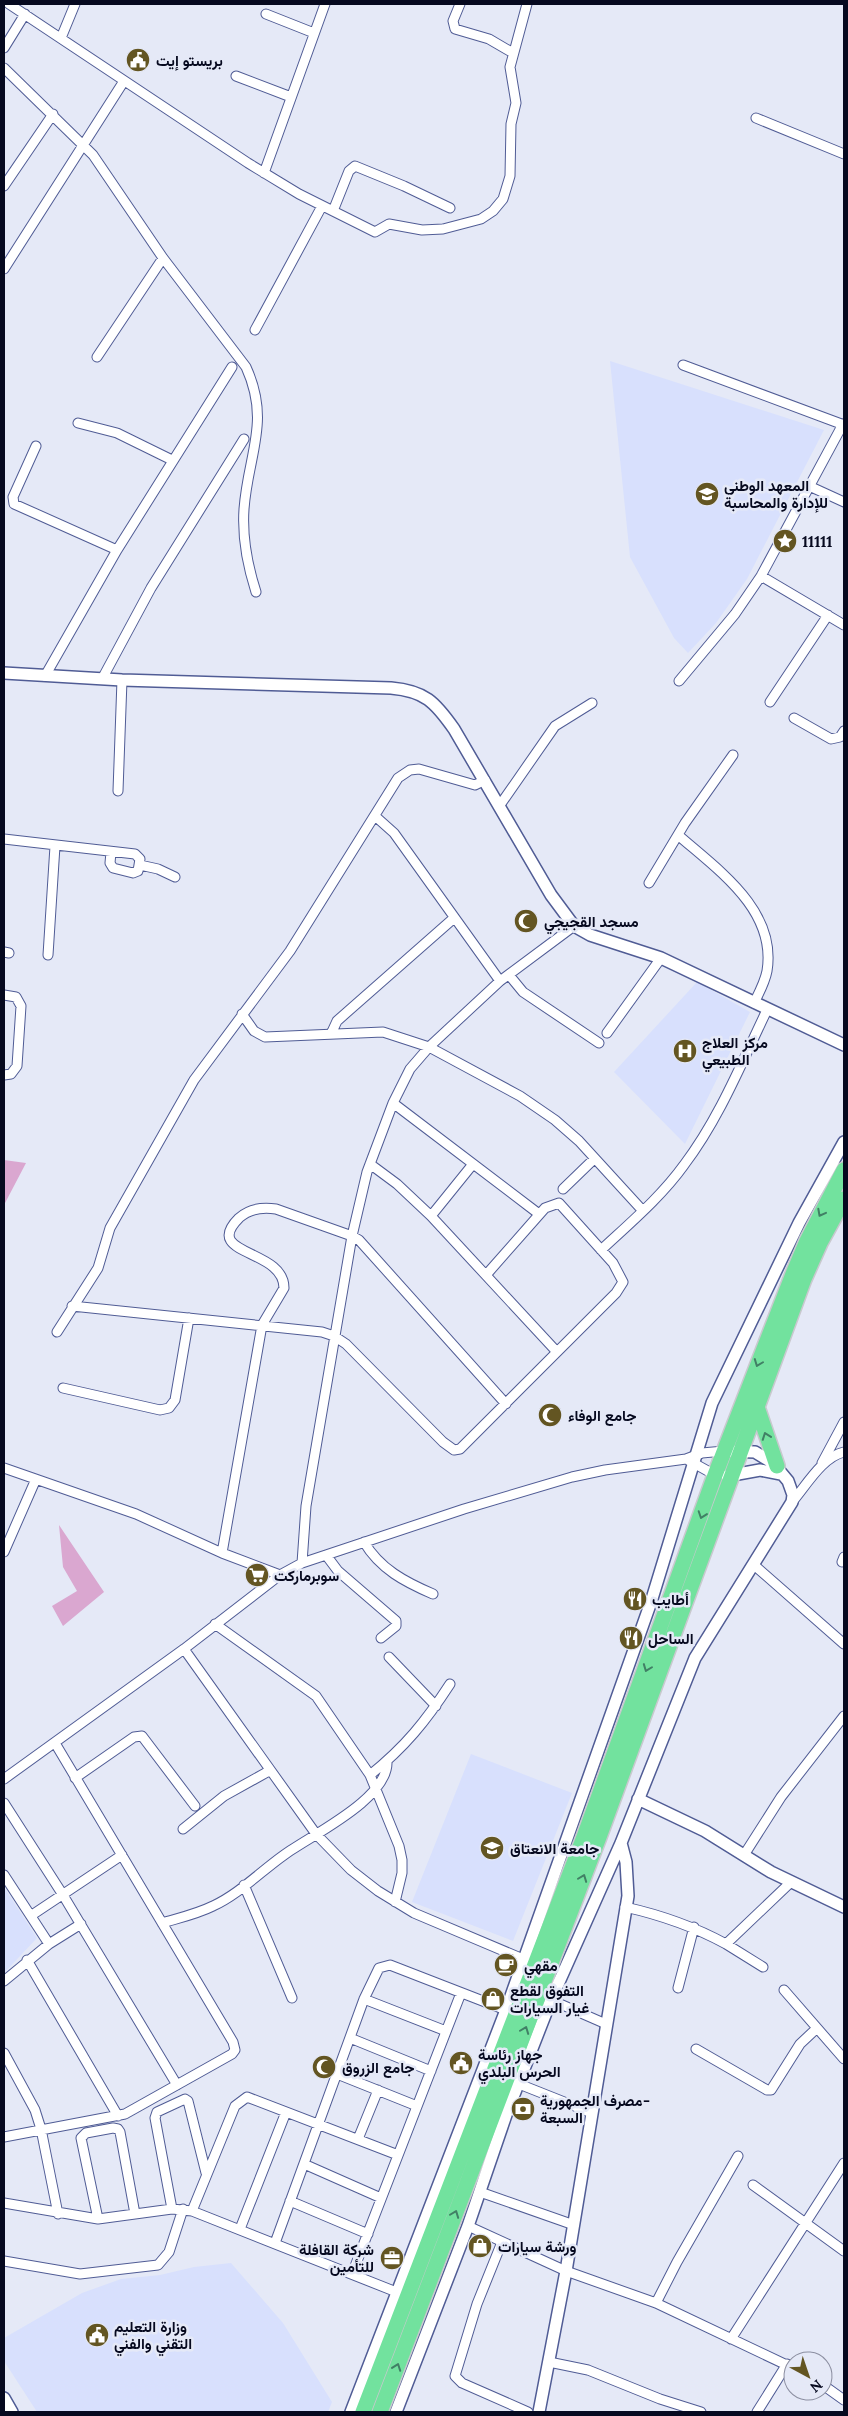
<svg xmlns="http://www.w3.org/2000/svg" width="848" height="2416" viewBox="0 0 848 2416" font-family="Lora,Vazirmatn,serif">
<rect width="100%" height="100%" fill="#e5e9f7"/>
<path fill="#d8e0fd" d="M610 361 824 430 747 579 716 623 688 653 674 638 630 557Z
M697 982 750 1012 685 1144 614 1072Z
M471 1754 572 1793 513 1941 412 1902Z
M4 1887 37 1938 4 1973Z
M231 2263 283 2323 332 2402 328 2412H37L4 2361V2338L82 2293 121 2279 160 2275 194 2267Z"/>
<path fill="#daa7d0" d="M4 1160 26 1163 4 1205Z
M59 1525 104 1592 63 1626 52 1606 77 1591 63 1567Z"/>
<g fill="none" stroke-linecap="round" stroke-linejoin="round">
<g stroke="#505c95" stroke-width="11">
<path id="minor" d="M9 4 248 163 299 194 375 232 389 224 422 230 443 229 481 219 493 211 503 199 510 176 511 124 516 103 510 67 527 4
M460 4 453 21 455 29 489 39 513 53
M266 14 314 33
M61 38 75 4
M4 48 25 14
M4 68 93 155 163 258 246 367C271 422 248 454 244 509 242 538 247 564 256 592
M236 76 291 97
M756 118 844 154
M264 173 325 4
M4 186 53 114
M333 211 349 171 355 166 404 186 450 208
M4 269 124 81
M255 330 322 206
M97 357 163 258
M683 365 844 425
M78 423 117 433 172 460
M36 446 13 497 14 504 117 550
M809 486 844 502
M761 576 844 625
M45 676 117 550 232 367
M102 679 151 588 244 439
M679 681 735 614 761 576 843 424
M770 702 828 615
M794 718 831 739 840 737 844 731
M118 791 122 680
M500 805 555 726 592 703
M375 816 394 833 500 981
M678 835C718 870 777 910 767 971 765 982 759 993 754 1003
M4 839 135 854 140 859 138 871 133 873 113 868 110 863 111 852
M140 865 158 869 175 877
M649 883 685 823 733 755
M4 952 9 953
M48 955 55 846
M509 975 523 992 599 1043
M4 995 16 997 21 1006 17 1066 11 1074 4 1075
M242 1014 254 1031 265 1037 383 1032 429 1047 520 1096 555 1120 579 1141 643 1211
M607 1033 661 958
M331 1034 337 1021 454 918
M393 1103 539 1214
M370 1164 397 1184 431 1216 557 1352
M563 1189 594 1159
M431 1216 473 1164
M601 1250C630 1223 661 1197 684 1165 719 1119 742 1062 767 1010
M72 1306 322 1332 334 1336 346 1344 443 1442 454 1450 460 1449 616 1293 623 1282 613 1263 559 1203 545 1208 486 1275
M57 1332 98 1268 110 1228 194 1080 290 951 398 778 410 770 419 769 475 785 485 780
M63 1388 160 1410 169 1408 175 1400 189 1318
M688 1460 715 1475
M822 1463 844 1422
M4 1468 136 1514 222 1553 280 1575
M792 1502C806 1486 822 1457 844 1452
M364 1542C380 1569 405 1582 433 1594
M4 1552 36 1479
M222 1553 262 1325 284 1288C284 1248 201 1256 239 1218 249 1209 263 1207 276 1209L352 1236 359 1240 506 1404
M326 1555 338 1571 396 1621V1626L381 1638
M842 1562 844 1557
M302 1563 306 1506 352 1236 367 1172 393 1103 410 1069 429 1047 500 981 574 926
M754 1565 844 1644
M215 1624 316 1696 370 1775 399 1846 402 1860V1873L395 1902
M184 1649 316 1834 351 1870 378 1891 414 1913 523 1959
M389 1657 436 1706
M370 1775C405 1747 426 1721 450 1684
M75 1778 134 1737 142 1736 195 1806
M4 1779 184 1649 280 1575 302 1563 464 1509 572 1477 605 1470 686 1459 702 1453 724 1451
M4 1803 63 1895 177 2085
M183 1829 224 1796 269 1771
M744 1855 781 1797 844 1716
M4 1875 49 1944
M244 1885 292 1998
M625 1907C661 1915 693 1926 726 1944L791 1882
M32 1915 122 1855
M162 1923C179 1918 197 1914 213 1906 239 1894 260 1872 284 1855 311 1835 389 1799 387 1761
M726 1944 763 1967
M27 1960 118 2116
M4 1981 49 1944 81 1924
M678 1988 694 1927
M784 1990 844 2059
M364 1999 446 2031
M551 2000 606 2024
M350 2038 431 2071
M696 2049 767 2090H771L800 2044 816 2029
M4 2053 35 2110 41 2129 58 2214
M337 2074 417 2106
M519 2084 592 2113
M4 2137 125 2114 232 2054 235 2050 233 2042 55 1743
M358 2139 378 2090
M304 2164 381 2198
M753 2185 844 2251
M480 2192 574 2225
M290 2201 368 2234
M4 2203 98 2219 172 2209 192 2211 399 2293
M172 2209 155 2118 157 2112 185 2099 188 2101 206 2173
M192 2211 235 2106 247 2097 398 2155
M98 2219 81 2138 86 2133 113 2128 118 2129 120 2132 135 2214
M468 2226 566 2271 656 2303 793 2368
M240 2229 286 2112
M502 2242 477 2304 455 2376 462 2383 528 2412
M275 2243 364 1999 379 1968 390 1965 506 2010
M4 2261 80 2274 158 2265 169 2252 183 2209
M352 2274 461 1993
M656 2303 677 2262 738 2156
M731 2339 844 2163
M549 2362 588 2370 660 2399 701 2412
M823 2385 844 2400
M757 2412 787 2364"/>
</g>
<g stroke="#505c95" stroke-width="14">
<path id="tertiary" d="M4 673 122 680 391 688C425 691 435 702 454 729L551 895 574 926 590 935 661 958 844 1045
M727 1476 760 1470 781 1474
M638 1799 705 1831 771 1872 844 1907
M4 2398 12 2412
M351 2412 506 2010 651 1602 712 1403 799 1223 844 1142
M396 2412 468 2226 506 2115 551 2000 621 1843 695 1658 792 1502 793 1495 788 1481 773 1463 755 1452 724 1451
M539 2412 566 2271 628 1896 626 1862 621 1843"/>
</g>
<g stroke="#c8c9ce" stroke-width="18">
<path id="trunk" d="M757 1407 777 1466
M363 2412 584 1837 715 1475 793 1274 807 1241 844 1170
M380 2412 599 1837 804 1279 820 1243 844 1199"/>
</g>
<use href="#minor" stroke="#fff" stroke-width="9"/>
<use href="#tertiary" stroke="#fff" stroke-width="11"/>
<use href="#trunk" stroke="#72e29e" stroke-width="15"/>
</g>
<defs><path id="oneway-chevron" d="M-2-3.5L2.5 0L-2 3.5" fill="none" stroke-width="1.6" stroke-linecap="round" stroke-linejoin="round" transform="scale(1.25)"/></defs>
<g stroke="#418065">
<use href="#oneway-chevron" transform="translate(821 1213) rotate(118)"/>
<use href="#oneway-chevron" transform="translate(758 1363) rotate(111)"/>
<use href="#oneway-chevron" transform="translate(766 1436) rotate(-110)"/>
<use href="#oneway-chevron" transform="translate(702 1515) rotate(109)"/>
<use href="#oneway-chevron" transform="translate(647 1668) rotate(111)"/>
<use href="#oneway-chevron" transform="translate(583 1878) rotate(-69)"/>
<use href="#oneway-chevron" transform="translate(525 2030) rotate(-69)"/>
<use href="#oneway-chevron" transform="translate(455 2214) rotate(-69)"/>
<use href="#oneway-chevron" transform="translate(397 2367) rotate(-70)"/>
</g>
<defs>
<g id="civic-disc" transform="scale(1.25)"><circle r="9.5" fill="#635522" stroke="#e5e9f7"/><path d="M-.6-6.5H3V-4.5H.6V-3L4-1V1h2V6H-6V1h2V-1L-.6-3ZM-1.2 2.5V6h2.4V2.5Z" fill="#fff"/></g>
<g id="university-disc" transform="scale(1.25)"><circle r="9.5" fill="#635522" stroke="#e5e9f7"/><path d="M0-5L7-2L0 1L-7-2ZM-4 1L0 2.5L4 1V4Q0 6-4 4Z" fill="#fff"/></g>
<g id="sight-disc" transform="scale(1.25)"><circle r="9.5" fill="#635522" stroke="#e5e9f7"/><path d="M0-6L1.8-2.2L6-1.7L2.9 1.2L3.7 5.4L0 3.3L-3.7 5.4L-2.9 1.2L-6-1.7L-1.8-2.2Z" fill="#fff"/></g>
<g id="mosque-disc" transform="scale(1.25)"><circle r="9.5" fill="#635522" stroke="#e5e9f7"/><path d="M3.5-4.9A6 6 0 1 0 3.5 4.9A5 5 0 1 1 3.5-4.9Z" fill="#fff"/></g>
<g id="hospital-disc" transform="scale(1.25)"><circle r="9.5" fill="#635522" stroke="#e5e9f7"/><path d="M-5-5h3v3.5h4V-5h3V5h-3V1.5h-4V5h-3Z" fill="#fff"/></g>
<g id="supermarket-disc" transform="scale(1.25)"><circle r="9.5" fill="#635522" stroke="#e5e9f7"/><path d="M-6-5.5h2.5l.6 2H6L4.5 2H-2.5L-4.4-4H-6ZM-1.5 3.2a1.3 1.3 0 1 0 .1 0ZM3 3.2a1.3 1.3 0 1 0 .1 0Z" fill="#fff"/></g>
<g id="restaurant-disc" transform="scale(1.25)"><circle r="9.5" fill="#635522" stroke="#e5e9f7"/><path d="M-5-6h1v4h1v-4h1v4h1v-4h1v5L-1.5 .5V6h-2V.5L-5-1ZM5-6V6H3V1.5H1.5Q1.5-4 5-6Z" fill="#fff"/></g>
<g id="cafe-disc" transform="scale(1.25)"><circle r="9.5" fill="#635522" stroke="#e5e9f7"/><path d="M-5.5-4.5H6V0H3Q3 3.5 0 3.5H-2.5Q-5.5 3.5-5.5 0ZM3-3.2v2h1.7v-2ZM-6 4.5H4V6H-6Z" fill="#fff"/></g>
<g id="shop-disc" transform="scale(1.25)"><circle r="9.5" fill="#635522" stroke="#e5e9f7"/><path d="M-5-2.5h2.3a2.7 3.5 0 0 1 5.4 0H5L5.5 6h-11ZM-1.5-2.5h3a1.5 2.3 0 0 0-3 0Z" fill="#fff"/></g>
<g id="bank-disc" transform="scale(1.25)"><circle r="9.5" fill="#635522" stroke="#e5e9f7"/><path d="M-6-4H6V4H-6ZM0-2.3a2.3 2.3 0 1 0 0 4.6a2.3 2.3 0 1 0 0-4.6Z" fill="#fff"/></g>
<g id="office-disc" transform="scale(1.25)"><circle r="9.5" fill="#635522" stroke="#e5e9f7"/><path d="M-6-3h4V-5.5h4V-3h4V5H-6ZM-1-4.5V-3h2v-1.5ZM-6 0V1H6V0Z" fill="#fff"/></g>
</defs>
<g fill-rule="evenodd">
<use href="#civic-disc" x="138" y="60"/>
<use href="#university-disc" x="707" y="494"/>
<use href="#sight-disc" x="785" y="541"/>
<use href="#mosque-disc" x="526" y="921"/>
<use href="#hospital-disc" x="685" y="1051"/>
<use href="#mosque-disc" x="550" y="1415"/>
<use href="#supermarket-disc" x="257" y="1575"/>
<use href="#restaurant-disc" x="635" y="1599"/>
<use href="#restaurant-disc" x="631" y="1638"/>
<use href="#university-disc" x="492" y="1848"/>
<use href="#cafe-disc" x="506" y="1965"/>
<use href="#shop-disc" x="493" y="1999"/>
<use href="#civic-disc" x="461" y="2063"/>
<use href="#mosque-disc" x="324" y="2067"/>
<use href="#bank-disc" x="523" y="2109"/>
<use href="#shop-disc" x="480" y="2246"/>
<use href="#office-disc" x="392" y="2258"/>
<use href="#civic-disc" x="97" y="2335"/>
</g>
<g text-anchor="middle" dominant-baseline="central" stroke-width="5" stroke-linejoin="round" paint-order="stroke">
<g font-size="15" font-weight="bold" fill="#06091f" stroke="#e5e9f7" text-anchor="start">
<text x="156" y="60">بريستو إيت</text>
<text x="724" y="485">المعهد الوطني<tspan x="724" dy="17">للإدارة والمحاسبة</tspan></text>
<text x="802" y="541">11111</text>
<text x="544" y="921">مسجد القجيجي</text>
<text x="702" y="1042">مركز العلاج<tspan x="702" dy="17">الطبيعي</tspan></text>
<text x="568" y="1415">جامع الوفاء</text>
<text x="274" y="1575">سوبرماركت</text>
<text x="652" y="1599">أطايب</text>
<text x="648" y="1638">الساحل</text>
<text x="510" y="1848">جامعة الانعتاق</text>
<text x="524" y="1965">مقهي</text>
<text x="510" y="1990">التفوق لقطع<tspan x="510" dy="17">غيار السيارات</tspan></text>
<text x="478" y="2054">جهاز رئاسة<tspan x="478" dy="17">الحرس البلدي</tspan></text>
<text x="342" y="2067">جامع الزروق</text>
<text x="540" y="2100">مصرف الجمهورية-<tspan x="540" dy="17">السبعة</tspan></text>
<text x="498" y="2246">ورشة سيارات</text>
<text x="374" y="2249" text-anchor="end">شركة القافلة<tspan x="374" dy="17">للتأمين</tspan></text>
<text x="114" y="2326">وزارة التعليم<tspan x="114" dy="17">التقني والفني</tspan></text>
</g>
</g>
<rect width="848" height="2416" fill="none" stroke="#06091f" stroke-width="10"/>
<g transform="translate(808 2376) rotate(140)"><circle r="24" fill="#e5e9f7" stroke="#8c8fa1"/>
<path d="M0-4L9 19L0 12L-9 19Z" fill="#635522"/>
<text y="-8" font-size="14" font-weight="bold" text-anchor="middle" fill="#06091f">N</text>
</g>
</svg>
